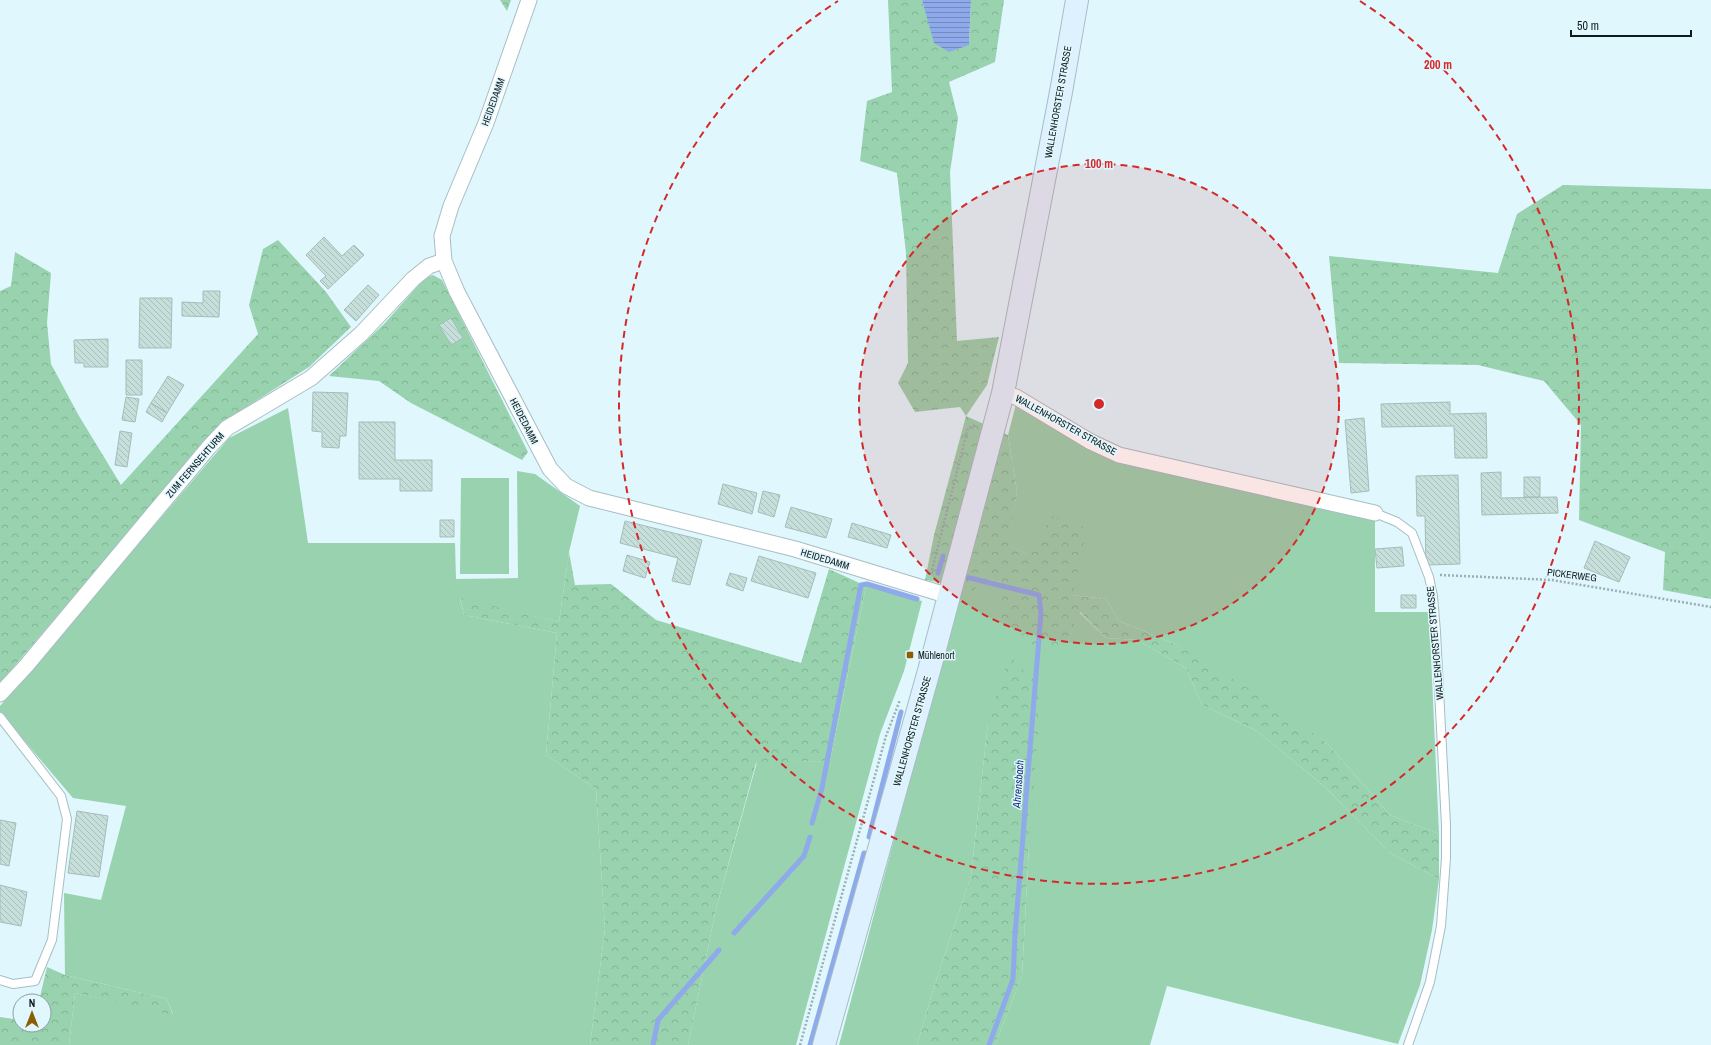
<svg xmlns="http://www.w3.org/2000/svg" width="1711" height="1045" viewBox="0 0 1711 1045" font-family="'Archivo Narrow',sans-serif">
<defs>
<pattern id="forest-crowns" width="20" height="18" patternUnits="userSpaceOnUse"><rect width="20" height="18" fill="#98d2ae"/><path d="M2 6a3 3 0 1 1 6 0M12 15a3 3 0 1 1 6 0" fill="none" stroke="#82b495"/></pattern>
<pattern id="water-rules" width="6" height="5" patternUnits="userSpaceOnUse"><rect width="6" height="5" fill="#8eaaea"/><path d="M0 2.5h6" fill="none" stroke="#738abd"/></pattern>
<pattern id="building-back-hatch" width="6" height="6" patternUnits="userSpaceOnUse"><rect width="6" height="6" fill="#c6dfdb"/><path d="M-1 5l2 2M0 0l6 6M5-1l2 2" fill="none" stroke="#a9bfbb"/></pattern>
</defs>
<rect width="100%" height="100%" fill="#dff7fd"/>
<path fill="#98d2ae" d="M1016 404 1108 455 1207 483 1375 520V612H1429L1439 834 1390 815 1327 743 1175 644 1119 621 1106 599 1072 595 1027 554 1007 545 1017 492 1008 435Z
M288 408 308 543H455L456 579 518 578 517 471 535 474 580 506 569 552 559 622 460 599 464 615 557 633 546 755 596 789 605 929 590 1045H69L75 993 173 1014 167 999 65 975 64 893 101 900 126 806 73 798 0 712V706L229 438Z
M461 478H509V574H460Z
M981 579 1004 582 1067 642 1079 612 1106 638 1137 640 1186 668 1202 705 1257 731 1325 787 1390 853 1439 879 1432 930 1420 985 1398 1044 1167 986 1150 1045H995L1022 976 1029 845 988 722 971 876 934 987 917 1045H839L962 586Z
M866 586 922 601 904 671 880 734 796 1045H688L716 909 757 762 830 761Z"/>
<path fill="url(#forest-crowns)" d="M500 0H511L507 11Z
M888 0H922L927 15 969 45 971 0H1004L995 62 949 82 958 118 950 172 957 341 999 337 987 385 966 416 1008 435 1017 492 1008 545 1027 554 1052 516 1087 528 1073 595 1106 599 1119 621 1175 644 1243 685 1327 743 1390 815 1439 834V879L1390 853 1325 787 1257 731 1202 705 1186 668 1137 640 1106 638 1080 612 1067 642 1046 651 999 628 1003 582 981 579 971 596 962 586 925 580 934 535 966 416 960 407 915 412 898 383 908 363 906 253 897 173 860 161 867 101 892 92Z
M1563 185 1711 189V599L1663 590 1665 552 1579 520 1581 425 1544 381 1478 365 1339 363 1329 256 1498 273 1517 214Z
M278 240 326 292 351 327 309 367 221 423 0 683V291L11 286 15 252 51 273 47 323 51 364 79 416 121 485 258 334 249 305 263 249Z
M433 275 442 280 528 452 522 460 411 403 379 381 329 376 385 323 424 279Z
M569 552 575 585 611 584 656 620 801 663 829 569 866 586 830 761 756 763 716 909 688 1045H590L605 929 596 789 546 755 557 633 464 615 460 598 559 622Z
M1009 656 1042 687 1029 845 1022 976 995 1045H917L934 987 971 876 988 722Z
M47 967 65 975 167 999 173 1015 75 993 69 1045H0V1017L20 1020V1025H44V1001H39Z"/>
<path fill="url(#water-rules)" d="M922 0H971L969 45 949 52 934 43Z"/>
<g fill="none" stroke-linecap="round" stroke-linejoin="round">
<path stroke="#8eaaea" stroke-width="5" d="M938 573 943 556
M966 577 1039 595 1041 613 1015 935 1013 979 989 1045
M812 823 822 788 861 585 867 584 917 599
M869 837 901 712
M734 933 804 856 810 837
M653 1045 658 1020 719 950
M810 1045 864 853"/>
</g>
<path fill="url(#building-back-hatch)" stroke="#a5bdb9" d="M324 237 342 256 354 245 364 255 328 289 320 281 326 276 306 255Z
M368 285 379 295 356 321 344 310Z
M203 291H220L219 317 182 316V302L203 303Z
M140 298H172L171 348H139Z
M451 318 463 338 451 345 439 325Z
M108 339V367H84V363H75L74 340Z
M126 360H142V395H126Z
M168 376 184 385 167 413 151 403Z
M313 392 348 393 346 436H340L339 448 322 447V432L312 431Z
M126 397 139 399 135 422 122 420Z
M1450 402V414L1486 413 1487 458H1455L1454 426 1382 427 1381 404Z
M151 403 167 413 162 422 146 412Z
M1364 418 1369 491 1351 493 1345 420Z
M359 422H395V460H432V491H400V479H359Z
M120 431 132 433 127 467 115 465Z
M1501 472V498L1557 497 1558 513 1482 515 1481 473Z
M1458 475 1460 564 1426 565 1425 516H1417L1416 476Z
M1524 477H1540V497H1524Z
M723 484 757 493 752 514 718 504Z
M763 491 780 495 774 517 758 512Z
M791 507 832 519 826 538 785 527Z
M440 520H454V537H440Z
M625 521 702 540 690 585 672 581 678 558 620 543Z
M852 523 891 535 887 548 848 537Z
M1595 541 1630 557 1619 582 1584 568Z
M1402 547 1404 566 1377 568 1375 549Z
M627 555 650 562 645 578 623 571Z
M759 556 816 573 808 598 751 581Z
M730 573 747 578 743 591 726 585Z
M1401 595H1416V608H1401Z
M77 811 108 816 99 877 68 873Z
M0 820 16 823 9 866 0 864Z
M0 885 27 892 21 926 0 922Z"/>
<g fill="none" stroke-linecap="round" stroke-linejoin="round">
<g stroke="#a7bec3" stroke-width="10">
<path id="service" d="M1375 513 1397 522 1412 533 1429 577 1433 596 1436 632 1446 825V858L1441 926 1430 982 1408 1045
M0 717 61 796 67 819 52 940 35 981 13 984 0 980"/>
</g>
<g stroke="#a7bec3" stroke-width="17">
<path id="minor" d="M529 0 486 123 451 206 442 236 444 261 457 292 550 469 566 486 589 498 795 549 949 596
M1003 393 1016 397 1091 442 1119 455 1375 513
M0 694 26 666 209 447 227 428 311 378 361 334 413 279 429 266 444 261"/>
</g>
<g stroke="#a7bec3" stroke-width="24">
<path id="secondary" d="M824 1045 932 660 1003 393 1061 92 1077 0"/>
</g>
<path stroke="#9baeb3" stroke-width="2.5" stroke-dasharray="2 2" stroke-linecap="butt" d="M931 574 968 428 976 425
M1440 575 1552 580 1711 607
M800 1045 886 736 900 700"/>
<use href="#service" stroke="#fff" stroke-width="8"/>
<use href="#minor" stroke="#fff" stroke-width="15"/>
<use href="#secondary" stroke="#ddf1fe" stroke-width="22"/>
</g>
<circle cx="1099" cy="404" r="240" fill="#d62828" fill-opacity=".12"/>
<g fill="none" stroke="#d62828" stroke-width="2" stroke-dasharray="7 5">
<circle cx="1099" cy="404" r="240"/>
<path d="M1360 1A480 480 0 1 1 838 1"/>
</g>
<rect fill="#8c5e04" stroke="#dff7fd" stroke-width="1.5" x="906" y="651" width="8" height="8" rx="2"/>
<g text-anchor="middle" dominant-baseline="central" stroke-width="3" stroke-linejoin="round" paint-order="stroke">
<g font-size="10" fill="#111a1c" stroke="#dff7fd">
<text transform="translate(493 102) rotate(-70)">HEIDEDAMM</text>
<text transform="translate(1058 102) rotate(-80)">WALLENHORSTER STRASSE</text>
<text transform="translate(524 421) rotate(63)">HEIDEDAMM</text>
<text transform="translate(1066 425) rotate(29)">WALLENHORSTER STRASSE</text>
<text transform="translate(195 465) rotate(-49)">ZUM FERNSEHTURM</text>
<text transform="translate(825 559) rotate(17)">HEIDEDAMM</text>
<text transform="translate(1572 575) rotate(7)">PICKERWEG</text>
<text transform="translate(1435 643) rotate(-95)">WALLENHORSTER STRASSE</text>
<text transform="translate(912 731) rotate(-74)">WALLENHORSTER STRASSE</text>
</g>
<g font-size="10" fill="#111a1c" stroke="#dff7fd" text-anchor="start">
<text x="918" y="655">Mühlenort</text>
</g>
<g font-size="11" font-style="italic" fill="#182f79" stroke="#dff7fd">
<text transform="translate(1018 784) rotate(-86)">Ahrensbach</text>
</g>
</g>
<circle cx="1099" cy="404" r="6" fill="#d62828" stroke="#dff7fd" stroke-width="2"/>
<g font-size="12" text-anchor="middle" font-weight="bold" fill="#d62828" stroke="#dff7fd" stroke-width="3" stroke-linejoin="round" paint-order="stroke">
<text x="1438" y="69">200 m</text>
<text x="1099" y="168">100 m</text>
</g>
<g transform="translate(32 1013)"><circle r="19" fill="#dff7fd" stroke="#8d9fa3"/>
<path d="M0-3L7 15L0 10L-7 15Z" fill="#8c5e04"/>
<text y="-6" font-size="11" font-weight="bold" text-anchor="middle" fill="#111a1c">N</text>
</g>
<path d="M1571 30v6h120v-6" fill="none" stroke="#111a1c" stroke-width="2"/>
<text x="1577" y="30" font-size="12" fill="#111a1c" stroke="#dff7fd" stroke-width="3" paint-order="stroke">50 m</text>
</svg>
